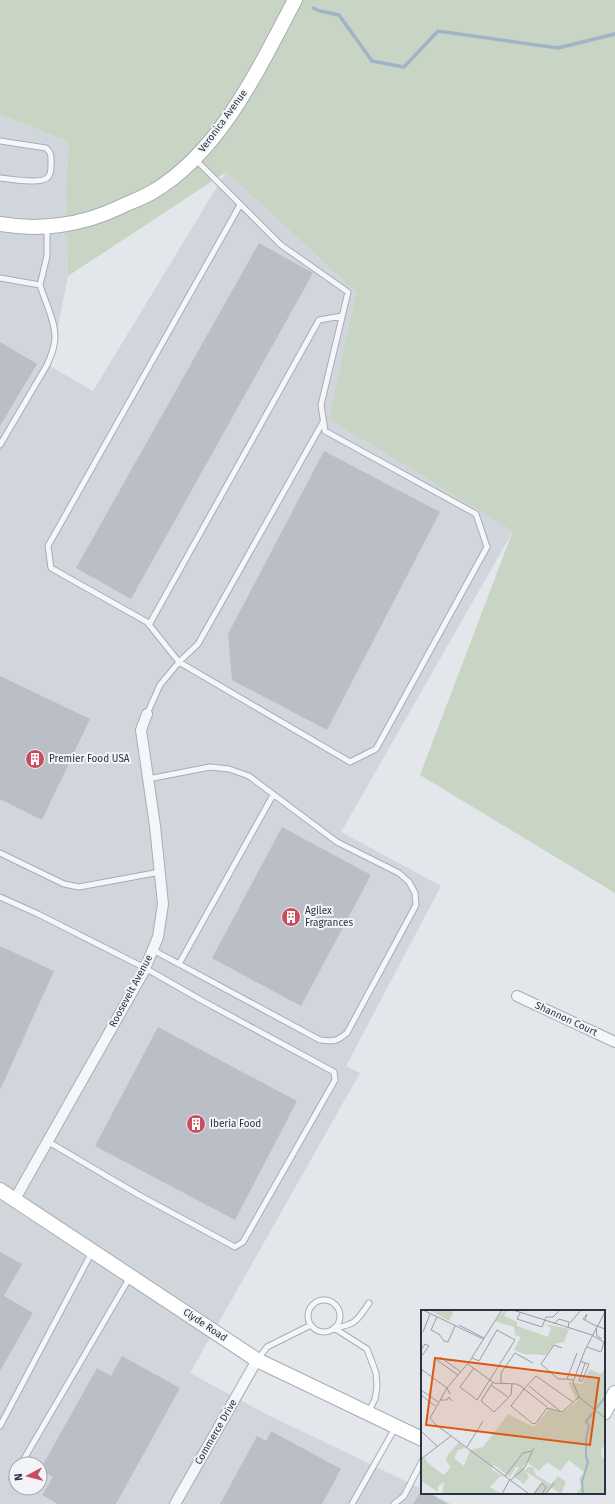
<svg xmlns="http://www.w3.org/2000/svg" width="615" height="1504" viewBox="0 0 615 1504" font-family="'Fira Sans',sans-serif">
<rect width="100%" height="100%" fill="#e3e6ea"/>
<path fill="#d1d5dc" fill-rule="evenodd" d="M0 114 69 142 66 188 68 276 50 366 93 391 226 172 356 292 329 419 513 531 341 832 441 886 346 1066 360 1073 190 1373 264 1413 422 1489V1493H429L451 1504H0ZM16 1464H40V1488H16Z"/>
<path fill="#c8d4c4" d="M0 0H615V893L420 775 513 531 329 419 356 292 226 172 68 276 66 188 69 142 0 114Z"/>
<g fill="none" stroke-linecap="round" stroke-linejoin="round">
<path stroke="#9fb3c9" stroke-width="3.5" d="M313 8 320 11 339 15 372 61 404 67 438 31 558 48 615 34"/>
</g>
<path fill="#babfc7" d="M259 243 313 273 131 599 76 568Z
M0 342 37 364 0 426Z
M324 451 440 512 327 730 232 680 228 634Z
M0 676 90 719 42 820 0 799Z
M282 827 371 875 301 1006 212 958Z
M0 946 54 971 0 1090Z
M158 1027 297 1101 235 1220 95 1146Z
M0 1252 22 1264 4 1296 33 1313 0 1371Z
M122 1356 180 1388 116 1504H58L42 1495 53 1477 40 1470 97 1368 111 1376Z
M271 1431 341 1469 322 1504H220L257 1436 266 1441Z
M420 1493H429L448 1504H413Z"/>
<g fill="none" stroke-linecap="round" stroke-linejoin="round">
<g stroke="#a8adb4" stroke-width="7">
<path id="lane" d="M0 141 46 148C52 153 51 158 51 165 51 169 51 174 48 177 42 185 10 179 0 178
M240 205 48 546 51 568 147 622 179 662 198 644 323 422
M0 278 40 285 47 256V227
M0 445 47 365C51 356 55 347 55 337 55 320 45 302 40 285
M149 625 319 320 342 316
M147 714 160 685 179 662 350 762 376 749 487 547 476 514 325 431 321 405 348 292 281 245 195 159
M148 779 210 767 229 769 249 776 337 842 399 873 409 882 415 893 416 905 347 1033C337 1041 334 1042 320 1040L153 950
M0 853 64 884 79 887 160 872
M0 897 38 914 145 968 201 1000 334 1072 335 1080 243 1242 235 1247 137 1194 47 1141
M179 964 273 795
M308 1316a16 16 0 1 1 32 0a16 16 0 1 1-32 0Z
M334 1328 367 1349 376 1373 377 1387 375 1399 368 1413
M334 1328C355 1325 357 1321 369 1303
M258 1359 267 1347 311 1325
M0 1426 92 1252
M21 1464 130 1277
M12 1479 16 1473
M352 1504 395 1428
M394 1504 404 1496 422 1461"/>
</g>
<g stroke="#a8adb4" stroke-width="12">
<path id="street" d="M517 996 615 1042
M15 1199 144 971 158 937 163 904 155 826 141 730 147 714
M175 1504 257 1360"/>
</g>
<g stroke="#a8adb4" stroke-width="16">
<path id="secondary" d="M0 224C40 231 82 225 118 208 130 202 143 198 154 191 222 150 259 67 295 0
M0 1190 257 1360 422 1439
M604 1413 615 1393"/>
</g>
<use href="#lane" stroke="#f5f6f9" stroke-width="5"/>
<use href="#street" stroke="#f5f6f9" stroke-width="10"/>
<use href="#secondary" stroke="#fff" stroke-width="14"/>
</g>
<defs>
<g id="building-disc" transform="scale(1)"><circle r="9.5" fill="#ca4c5d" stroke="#f2f4f8"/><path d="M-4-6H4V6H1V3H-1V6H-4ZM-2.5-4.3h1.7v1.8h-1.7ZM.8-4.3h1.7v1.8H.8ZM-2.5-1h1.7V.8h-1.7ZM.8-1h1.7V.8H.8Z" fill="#fff"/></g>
</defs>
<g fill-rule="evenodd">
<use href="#building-disc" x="35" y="759"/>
<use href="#building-disc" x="291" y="917"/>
<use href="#building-disc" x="196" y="1124"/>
</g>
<g text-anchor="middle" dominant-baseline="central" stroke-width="4" stroke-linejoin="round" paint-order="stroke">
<g font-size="10" fill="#2b3342" stroke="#f2f4f8">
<text transform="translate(223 121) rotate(-54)">Veronica Avenue</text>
<text transform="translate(131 991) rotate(-62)">Roosevelt Avenue</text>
<text transform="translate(566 1019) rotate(25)">Shannon Court</text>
<text transform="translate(205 1325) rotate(34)">Clyde Road</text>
<text transform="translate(216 1432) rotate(-60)">Commerce Drive</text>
</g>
<g font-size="10" fill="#2b3342" stroke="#f2f4f8" text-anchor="start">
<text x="49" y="759">Premier Food USA</text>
<text x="305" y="911">Agilex<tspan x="305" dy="12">Fragrances</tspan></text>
<text x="210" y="1124">Iberia Food</text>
</g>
</g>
<g transform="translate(421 1310)">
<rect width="184" height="184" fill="#e3e6ea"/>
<path d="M9 0H33L28 11ZM84 0H86L83 6 96 12V16L127 27 130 18 124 14 148 19 143 32 133 34 125 45 103 44 93 40 100 27 94 25 93 17 74 11ZM169 59 179 64 184 60V134L180 140 181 147 184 149V184H155L161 177 158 169 163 162 148 150 139 161 126 152 118 161 106 152 102 157 108 167 103 174 92 166 98 157H95L89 167 73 155 70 159 82 166 78 167 69 177 80 184H21L23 172 17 176V182L0 171V149L3 147 8 154 23 165 30 157 25 151 26 146 38 132 44 138 37 140 33 148 43 156 49 140 62 137 87 104 113 117 128 99 141 103 156 91 147 72 161 74ZM107 157H112L115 165 130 174 137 166 145 172 140 184 130 177 125 184H111L121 172 107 163 104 161Z" fill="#c8d4c4"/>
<path fill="none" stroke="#9fb3c9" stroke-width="2" d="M175 99 184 87M162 184 161 172 167 152 165 146V129L168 116 165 111 173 102"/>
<path fill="none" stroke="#999ea7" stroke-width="1" d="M2 0 62 29M81 0 48 52 26 78 9 108 14 114 108 184M92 0 171 25 184 33M184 2 164 40 152 72 158 87 184 108M99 3 96 9 121 17 125 7H132L139 0M16 7 10 20 18 24 23 31 27 32 34 16M164 10 166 4 162 9 173 15 184 19M149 13 160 0M133 14 138 9 148 12 147 18M38 15 63 28M175 18 176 26 181 29M2 22 9 4M166 37 180 42 183 32M141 38 133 35 120 54 137 69H146M0 40 4 34 8 36 0 47M19 47 40 62M51 48 58 51 76 20 94 30 56 90 39 77 53 58M16 50 37 65M159 51 164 53 168 54 161 71H158L164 53M47 54 73 73 96 74 101 77 103 79 90 96 112 114 115 113 126 98 141 102 158 87M0 59 26 78 29 84M152 70 146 69 156 43M72 72 60 91 73 102 90 85 91 74M80 74V63L94 43 112 53M70 75 87 87M108 76 139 101M0 80 17 92M0 85 14 96M19 90H26L28 87 31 91M126 97 103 79 115 66 152 92M0 121 17 137M46 137 62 111M0 149 30 126M84 166 102 143 111 141 113 138M90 170 104 157 111 142M81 184 89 169M113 184 121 173 125 177 121 184M125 184 133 173"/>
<path fill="#df570f" fill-opacity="0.15" stroke="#df570f" stroke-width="2" d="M14 48 178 68 169 135 5 115Z"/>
<rect width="184" height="184" fill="none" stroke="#2b3342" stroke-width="2"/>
</g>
<g transform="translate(28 1476) rotate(263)"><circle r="19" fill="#f2f4f8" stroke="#a2a7af"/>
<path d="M0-3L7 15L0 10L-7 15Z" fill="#ca4c5d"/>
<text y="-6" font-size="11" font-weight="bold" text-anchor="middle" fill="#2b3342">N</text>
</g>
</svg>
